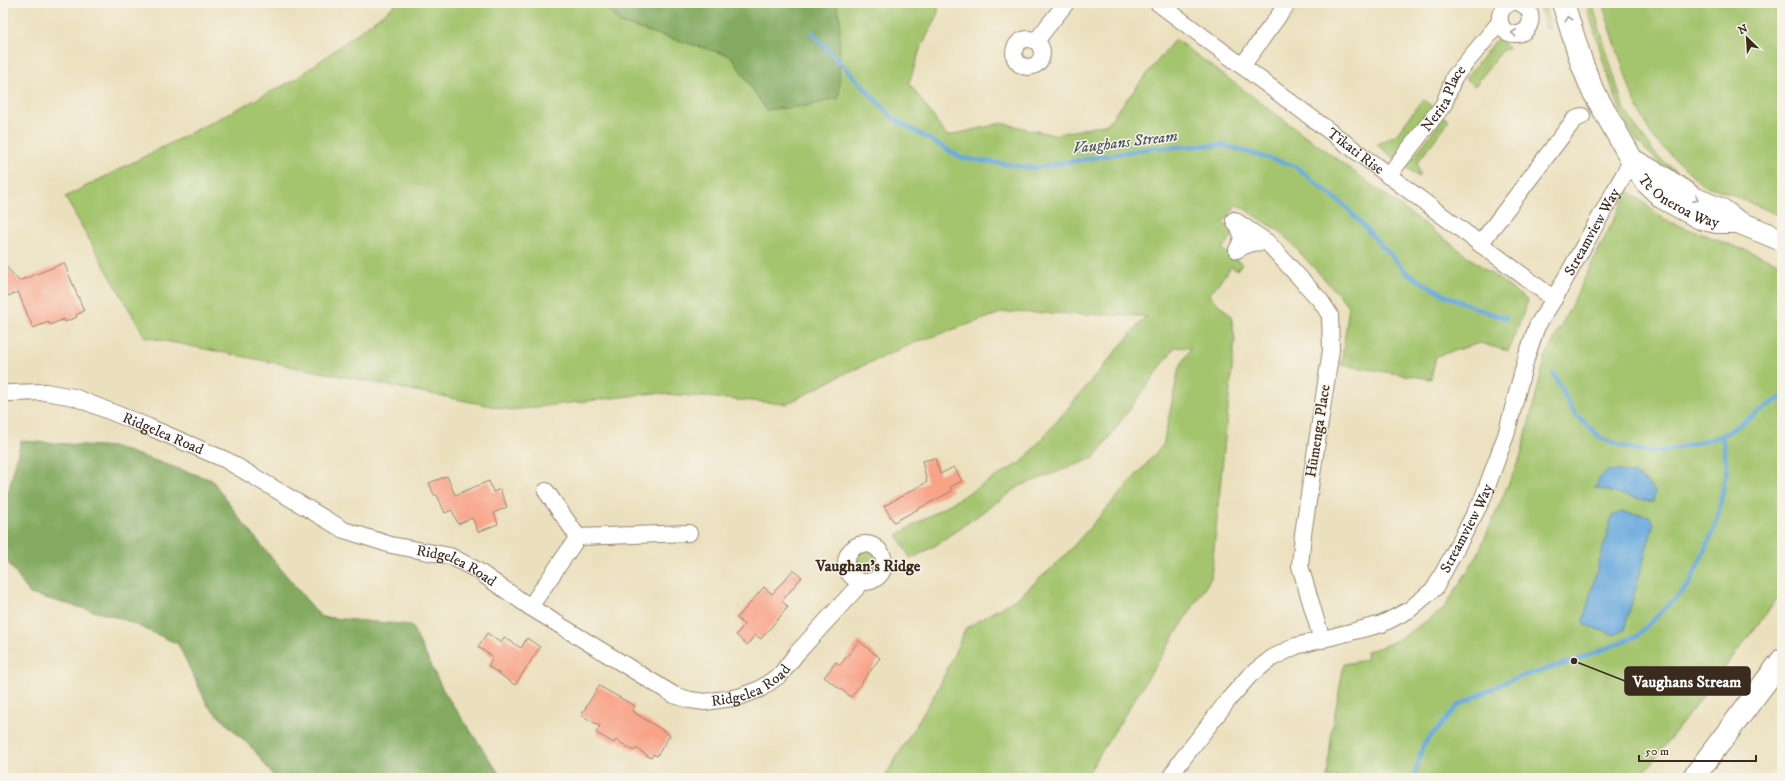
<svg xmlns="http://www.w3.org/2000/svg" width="1785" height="781" viewBox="0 0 1785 781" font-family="'IM FELL DW Pica',serif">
<rect width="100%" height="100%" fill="#f7f3e8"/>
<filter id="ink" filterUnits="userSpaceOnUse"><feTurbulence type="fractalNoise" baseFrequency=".025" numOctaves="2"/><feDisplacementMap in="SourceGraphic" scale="8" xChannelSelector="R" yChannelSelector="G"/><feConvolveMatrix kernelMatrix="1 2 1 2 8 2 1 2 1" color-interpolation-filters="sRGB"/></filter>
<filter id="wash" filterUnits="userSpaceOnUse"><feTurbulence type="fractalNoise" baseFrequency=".012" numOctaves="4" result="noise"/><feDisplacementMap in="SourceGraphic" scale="16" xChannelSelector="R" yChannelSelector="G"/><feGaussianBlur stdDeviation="0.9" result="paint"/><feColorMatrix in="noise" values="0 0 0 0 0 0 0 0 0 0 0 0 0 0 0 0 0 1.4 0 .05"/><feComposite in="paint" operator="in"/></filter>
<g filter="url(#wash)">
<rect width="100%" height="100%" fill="#ebe0be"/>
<path fill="#a4c56e" stroke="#707846" d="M398 3H602L620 23 731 56 766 110 840 19 836 3H938V15L921 47 909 83 947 136 1002 123 1054 135 1107 124 1175 39 1528 301 1508 351 1480 343 1436 356 1431 379 1341 365 1349 306 1281 232 1237 204 1223 223 1234 234 1222 249 1242 264 1237 270 1231 267 1209 295 1231 316 1235 339 1211 578 1085 778H884L939 687 966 628 1017 598 1060 561 1163 445 1179 368 1191 348 1175 347 1094 458 1020 486 936 545 911 559 897 535 1023 461 1146 316 1004 312 914 343 842 375 787 404 655 393 511 410 145 337 65 197 296 79Z
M1538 3H1544L1551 27 1546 29Z
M1586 3H1592L1623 106 1631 120 1657 156 1686 179 1677 178 1661 165 1637 141 1623 119 1606 70Z
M1602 3H1779L1782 14V217L1726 192 1703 185 1653 138 1633 98Z
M1498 38 1509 48 1502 51 1475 86 1465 79Z
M1423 99 1434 108 1395 159 1377 145 1380 142 1396 135Z
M1444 117 1449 121 1417 163 1420 176H1417L1406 167Z
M1630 192C1641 202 1653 209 1664 220L1782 264V593L1640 778H1327L1332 729 1344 664 1366 660V651L1382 647 1399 639 1443 610 1477 556 1521 455 1545 358 1627 193Z
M857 561a10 10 0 1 1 20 0a10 10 0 1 1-20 0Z"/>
<path fill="#83aa61" stroke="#5f6a40" d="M602 3H836L840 19 839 98 807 106 766 110 731 56 620 23Z
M21 441 115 447 212 480 240 519 290 580 321 617 411 625 443 690 502 778H275L254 750 208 706 178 644 123 619 30 594 3 555V513Z"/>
<path fill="#6baade" stroke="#536a7e" d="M1610 470C1634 473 1639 472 1655 492L1653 502 1595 488 1600 477Z
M1621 512 1649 516 1654 523 1624 630 1615 635 1585 625 1583 621 1612 516Z"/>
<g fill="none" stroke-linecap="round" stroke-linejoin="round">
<path stroke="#6baade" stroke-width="4.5" d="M812 33 894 119 962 158 1033 168 1152 148 1223 145 1295 166 1345 206 1408 274 1447 296 1489 313 1506 318
M1553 373 1574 413 1602 439 1632 449 1661 452 1722 436 1782 397
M1414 778 1423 745 1459 705 1510 680 1574 661 1637 636 1689 585 1717 522 1727 467 1722 436"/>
</g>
<g id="blocks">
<path fill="#f8a388" d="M3 263 19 281 64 263 84 311 76 315 77 317 65 322 64 319 50 325 49 322 33 328 18 292 3 298Z
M935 458 940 474 954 467 962 481 950 487 952 491 894 522 884 506 927 482 922 461Z
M447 476 455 495 489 481 493 492 500 489 507 507 494 513 498 524 478 532 472 518 458 524 452 510 445 513 437 495H434L429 483Z
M793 570 802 577 782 601 788 607 761 639 755 635 747 645 736 635 744 625 737 618 764 587 772 594Z
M487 633 501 643 504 637 521 648 527 638 540 647 515 685 488 666 493 657 478 647Z
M859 641 880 658 851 697 824 677 836 662 840 665Z
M599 686 635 706 632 711 670 735 657 756 653 754 651 758 636 748 634 751 616 740 614 743 596 733 600 726 581 715Z"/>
</g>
</g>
<g filter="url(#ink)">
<use href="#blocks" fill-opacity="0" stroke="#93856e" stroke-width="1"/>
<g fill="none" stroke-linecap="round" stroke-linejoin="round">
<g stroke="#93856e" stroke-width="18">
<g id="street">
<path id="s1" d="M1158 3 1554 299"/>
<path d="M1511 3C1495 8 1496 33 1514 34 1533 35 1537 9 1519 3"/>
<circle cx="1028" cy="53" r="14"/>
<path d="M1036 41 1066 3"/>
<path d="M1242 66 1288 3"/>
<path id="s2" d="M1388 176 1444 104 1454 77 1500 22"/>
<path d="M1267 242C1255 242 1247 243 1237 250 1245 235 1242 233 1234 220L1267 242 1320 300 1330 315 1331 350 1303 534 1300 566 1322 640"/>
<path d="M1480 244 1574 120 1582 116"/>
<path id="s3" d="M3 395 9 393 45 392 74 397 149 427 226 460 344 530 391 545 450 556 475 569 530 607 674 695 690 700 705 702 739 697 760 689 781 674 797 653 862 582"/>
<path d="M546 491 578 537 689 533"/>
<circle cx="865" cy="563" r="19"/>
<path d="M530 607 578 537"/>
<path id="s4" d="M1170 778 1181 761 1229 699 1250 675 1272 658 1296 646 1382 624 1409 610 1435 588 1482 500 1506 435 1527 355 1537 326 1554 299 1632 160"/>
</g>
</g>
<g stroke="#93856e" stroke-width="24">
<g id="secondary">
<path id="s5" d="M1563 3 1582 64 1592 89 1632 160 1646 182 1663 198 1700 218 1717 222H1738"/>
<path d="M1636 162 1664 178 1693 198 1722 210 1738 222 1782 240"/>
<path d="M1693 778 1782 660"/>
</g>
</g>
<use href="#street" stroke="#fff" stroke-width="16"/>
<use href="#secondary" stroke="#fff" stroke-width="22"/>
</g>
<defs><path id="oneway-chevron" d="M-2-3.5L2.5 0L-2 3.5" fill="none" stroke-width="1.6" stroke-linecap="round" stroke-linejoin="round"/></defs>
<g stroke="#a79f9a">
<use href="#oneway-chevron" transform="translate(1568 19) rotate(-107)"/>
<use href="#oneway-chevron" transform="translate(1514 33) rotate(-174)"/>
<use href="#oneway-chevron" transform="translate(1696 199) rotate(26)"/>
</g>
</g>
<g text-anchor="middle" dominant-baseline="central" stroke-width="3" stroke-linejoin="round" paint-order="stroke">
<g font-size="15" fill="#3b2a1e" stroke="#f7f3e8">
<text stroke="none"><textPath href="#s2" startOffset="96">Nerita Place</textPath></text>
<text stroke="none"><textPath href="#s1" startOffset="247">Tīkati Rise</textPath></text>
<text stroke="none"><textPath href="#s5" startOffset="237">Te Oneroa Way</textPath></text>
<text stroke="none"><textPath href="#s4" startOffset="730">Streamview Way</textPath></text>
<text transform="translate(1318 431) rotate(-81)">Hūmenga Place</text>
<text stroke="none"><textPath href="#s3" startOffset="168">Ridgelea Road</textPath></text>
<text stroke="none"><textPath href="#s4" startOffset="406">Streamview Way</textPath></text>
<text stroke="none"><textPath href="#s3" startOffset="492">Ridgelea Road</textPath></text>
<text stroke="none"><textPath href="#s3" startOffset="828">Ridgelea Road</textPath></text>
</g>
<g font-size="16" font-style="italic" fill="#4c5761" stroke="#f7f3e8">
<text transform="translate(1125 142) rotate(-7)">Vaughans Stream</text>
</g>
<g font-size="16" font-weight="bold" fill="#3b2a1e" stroke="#f7f3e8">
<text x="868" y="566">Vaughan's Ridge</text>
</g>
</g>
<path fill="none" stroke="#3b2a1e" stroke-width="1.5" d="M1574 661L1625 681"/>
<circle fill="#3b2a1e" stroke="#f7f3e8" stroke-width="1.5" cx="1574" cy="661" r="4"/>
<rect fill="#3b2a1e" stroke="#3b2a1e" stroke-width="1.5" x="1625" y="667" width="125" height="28" rx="4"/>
<g font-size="16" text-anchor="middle" font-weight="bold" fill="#fff">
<text x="1687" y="687">Vaughans Stream</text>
</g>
<rect width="1785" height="781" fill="none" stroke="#f7f3e8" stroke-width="16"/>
<g transform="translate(1747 38) rotate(335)" stroke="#f7f3e8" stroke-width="3" paint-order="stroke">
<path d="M0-3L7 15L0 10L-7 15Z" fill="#3b2a1e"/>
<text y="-6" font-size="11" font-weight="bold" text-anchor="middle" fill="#3b2a1e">N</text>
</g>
<path d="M1639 755v6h117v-6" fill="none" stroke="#3b2a1e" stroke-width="2"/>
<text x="1645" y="755" font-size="12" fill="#3b2a1e" stroke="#f7f3e8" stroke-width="3" paint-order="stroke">50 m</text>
</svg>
